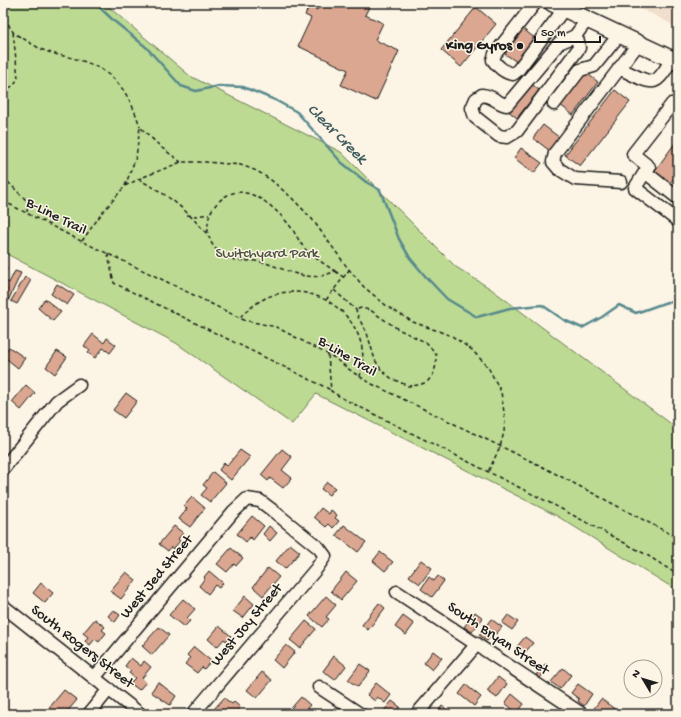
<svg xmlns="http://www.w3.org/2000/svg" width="681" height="717" viewBox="0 0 681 717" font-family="'Gochi Hand',sans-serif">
<rect width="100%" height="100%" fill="#fcf5e5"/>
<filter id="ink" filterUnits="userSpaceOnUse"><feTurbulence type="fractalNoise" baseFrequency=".025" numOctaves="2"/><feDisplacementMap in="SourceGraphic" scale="8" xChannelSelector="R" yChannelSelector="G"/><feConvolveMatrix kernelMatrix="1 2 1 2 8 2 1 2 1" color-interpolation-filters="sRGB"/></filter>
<g filter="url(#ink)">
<path fill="#f2decc" d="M625 3H678V28L652 14Z"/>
<path fill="#bcda92" stroke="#6c7b57" d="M3 3H104L190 76 341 152 456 267 491 289 678 429V591L557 516 316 394 292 424 176 343 3 252Z"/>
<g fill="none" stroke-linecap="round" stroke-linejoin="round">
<path stroke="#58898d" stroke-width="2.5" d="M95 3 114 21 146 47 181 86 196 91 219 86 243 87 275 100 297 112 341 162 366 182 380 190 399 239 410 258 426 277 447 299 477 317 510 308 542 305 564 320 582 328 602 317 619 305 636 313 667 302 678 303"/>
</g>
<path fill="#dba790" stroke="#1c1c1c" d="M131 3H141L135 8Z
M320 3H371L365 15 383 23 375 40 399 51 376 101 341 85 348 70 298 46 311 18 305 15 309 6 317 10Z
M476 7 496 24 461 67 441 50Z
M523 29 536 39 517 62 505 54Z
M584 71 598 82 573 115 559 104Z
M529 82 539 90 517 118 507 110Z
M615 90 630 102 580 166 565 155Z
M543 125 560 138 550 151 533 138Z
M678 139V176H676L669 184 654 172Z
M521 148 542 163 534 173 514 158Z
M3 266 7 268 3 278Z
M15 271 21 273 8 301 3 299 7 289 3 287 6 281 9 283Z
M25 277 31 280 17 304 11 301Z
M57 284 74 295 67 305 51 294Z
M45 299 61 312 53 321 38 308Z
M93 334 104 343 107 338 116 345 110 353 103 348 95 358 88 353 90 350 84 346Z
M9 347 25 358 18 368 3 356Z
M57 351 67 357 55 374 46 367Z
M26 385 35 393 21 410 12 402Z
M126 393 137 401 124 418 113 410Z
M282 449 292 457 282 470 292 478 283 488 270 478 268 481 261 475Z
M240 450 250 457 231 480 219 470 224 463 227 466Z
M213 472 226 483 210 502 201 495 207 488 203 485Z
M327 482 335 488 329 495 321 489Z
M192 497 205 508 190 527 179 519 187 509 184 506Z
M321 508 329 514 331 510 337 515 335 518 339 521 333 528 329 524 326 527 314 517Z
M252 516 264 526 253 540 250 537 246 542 237 534Z
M344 525 366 542 358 552 336 535Z
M174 526 183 533 178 539 180 541 173 549 171 547 168 551 159 544Z
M269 526 277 533 270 541 263 534Z
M290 544 300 552 285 569 276 561Z
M231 548 243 558 236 566 234 564 227 572 217 564Z
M380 552 393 562 385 571 373 561Z
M421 560 432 568 420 584 409 576Z
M268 568 279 577 263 596 253 587Z
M209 571 223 583 219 588 215 585 208 594 199 586 205 578 204 577Z
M126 572 136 580 121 599 110 591Z
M346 572 357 581 341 600 331 591Z
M438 576 444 581 432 597 421 589 429 577 434 581Z
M41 583 53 593 45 603 33 593Z
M245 596 254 604 243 618 233 611Z
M326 596 336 605 326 617 329 619 322 627 309 616Z
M183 599 195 609 187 618 190 621 184 627 169 615Z
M379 603 385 608 368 630 362 625Z
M113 610 120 615 115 622 108 616Z
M475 612 483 618 472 632 464 627Z
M508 615 518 622 512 630 502 623Z
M403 616 414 624 406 635 395 627Z
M95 619 105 627 102 630 106 633 99 642 95 639 90 645 85 641 88 637 83 633Z
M491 619 502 627 496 634 493 632 487 641 479 635Z
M306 621 316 629 300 648 290 640Z
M219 626 231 636 226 641 224 639 217 647 208 639Z
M159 627 169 635 152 655 142 646Z
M525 637 533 643 522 656 515 649Z
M286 645 295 652 282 668 273 660Z
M194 647 211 661 204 669 202 667 197 673 185 664 190 658 187 655Z
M433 651 442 658 432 670 424 663Z
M334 656 346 666 335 680 323 671Z
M131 658 141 666 144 661 151 667 142 678 146 682 139 690 130 683 135 678 129 673 131 671 125 666Z
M360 664 370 671 358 687 348 680Z
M545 664 549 666 540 678 536 675Z
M563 668 571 675 560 689 551 682Z
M262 672 272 680 257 698 247 690Z
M498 677 507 684 497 698 487 691Z
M158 682 176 696 170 705 151 692Z
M376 683 391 695 385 703 377 697 375 701 367 695Z
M578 684 592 694 584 706 578 701 579 699 571 693Z
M466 685 481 697 474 706 459 694Z
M64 690 77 700 65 714H44Z
M512 694 524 704 517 713 505 703Z
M301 697 310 705 302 714H286Z
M224 698 232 704 234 702 240 707 234 714H221L214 709Z
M601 699 616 710 612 714H596L592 711Z
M392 701 400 707 395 714H386L383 712Z
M442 706 452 714H436Z"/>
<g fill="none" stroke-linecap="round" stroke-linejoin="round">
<g stroke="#1c1c1c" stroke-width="15">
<path id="minor" d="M535 3 495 54 493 60C497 66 505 73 513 74L518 70 564 9
M575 36 578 41 579 48 517 131 507 137 499 136 475 117 472 108 476 99 482 95C494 96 496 103 507 105L559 43 575 36 587 20
M619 68C626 71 646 83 654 81 662 78 667 66 672 59
M554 104 580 70 594 66 619 35
M678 107 672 104 633 154 649 167 645 172 678 198
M645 172 635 188 678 221
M621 182 575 179 559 169 553 162 555 153 638 44
M3 469 57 401 79 385
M397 592 582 714
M3 606 140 714
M94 678 233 512 247 499 260 501 272 510 319 548 325 556 316 569 193 714
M319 687 360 714
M89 714 109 689
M417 714 477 644"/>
</g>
<g stroke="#1c1c1c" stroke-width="19">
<path id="major" d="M552 3 678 62"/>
</g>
<path stroke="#1c1c1c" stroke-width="1.5" stroke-dasharray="4 3" stroke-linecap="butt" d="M3 11C6 17 9 28 14 33 18 36 23 38 27 41 32 44 38 48 43 50 55 55 67 56 79 60 115 70 130 94 140 127
M3 92 14 85 18 78 13 32
M3 177 26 200 28 203 27 212
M138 179C147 184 157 189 165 195 180 205 195 220 207 234 209 237 210 239 211 242 214 248 220 254 226 257 235 262 246 260 256 261 285 266 305 286 335 271 326 265 316 259 307 251 300 244 296 234 290 226 276 208 246 180 223 198 209 209 207 218 208 235
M125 186 136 157 140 127 162 148 181 162
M3 201 77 239 157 277 244 320 276 327 333 357 354 373 372 384 539 465 678 538
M187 215 197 216 209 214
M82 241 102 213 125 186 141 178 181 162H206L241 165 257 171 271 180 291 197 312 219 347 267 364 287 388 307 413 322 452 336 472 350 488 367 501 392 505 419 504 432 500 447 488 472
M108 254 114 283 331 390
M335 271 343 277
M334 290 356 310 358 317 367 333 375 360 382 371 391 378 408 386 419 385 427 382 433 375 436 365V354L427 343 398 329 370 310 361 308 356 310
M326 300 349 270
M240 317C252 306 264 296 281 293 328 284 375 329 360 376
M328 355 331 391 342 398 554 505 647 555 678 575"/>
<use href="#minor" stroke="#fcf5e5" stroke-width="12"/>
<use href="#major" stroke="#fcf5e5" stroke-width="16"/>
</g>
</g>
<circle fill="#1c1c1c" stroke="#fcf5e5" stroke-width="1.5" cx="520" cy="46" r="4"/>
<g text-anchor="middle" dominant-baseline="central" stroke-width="3" stroke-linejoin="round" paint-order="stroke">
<g font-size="15" font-weight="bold" fill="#1c1c1c" stroke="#fcf5e5" text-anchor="end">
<text x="512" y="46">King Gyros</text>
</g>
<g font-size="15" fill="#1c1c1c" stroke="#fcf5e5">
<text transform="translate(56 217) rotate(27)">B-Line Trail</text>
<text transform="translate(347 357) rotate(31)">B-Line Trail</text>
<text transform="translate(157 577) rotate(-50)">West Jed Street</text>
<text transform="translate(247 625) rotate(-50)">West Joy Street</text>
<text transform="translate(498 639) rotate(34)">South Bryan Street</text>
<text transform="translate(82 647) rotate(38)">South Rogers Street</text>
</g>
<g font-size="15" fill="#4c553f" stroke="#fcf5e5">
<text x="267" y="254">Switchyard Park</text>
</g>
<g font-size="16" font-style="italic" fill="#3f5b5e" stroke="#fcf5e5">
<text transform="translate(336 135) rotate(45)">Clear Creek</text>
</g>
</g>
<rect width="681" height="717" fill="none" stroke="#fcf5e5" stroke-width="16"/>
<rect x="8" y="8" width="665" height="701" fill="none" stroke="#1c1c1c" stroke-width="1.5" filter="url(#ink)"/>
<g transform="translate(643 679) rotate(308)"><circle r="19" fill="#fcf5e5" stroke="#a29e95"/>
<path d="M0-3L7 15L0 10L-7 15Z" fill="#1c1c1c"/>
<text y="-6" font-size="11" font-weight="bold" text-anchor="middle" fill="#1c1c1c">N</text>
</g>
<path d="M535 36v6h65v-6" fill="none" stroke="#1c1c1c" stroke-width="2"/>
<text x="541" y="36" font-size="12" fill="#1c1c1c" stroke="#fcf5e5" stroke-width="3" paint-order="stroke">50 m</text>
</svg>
